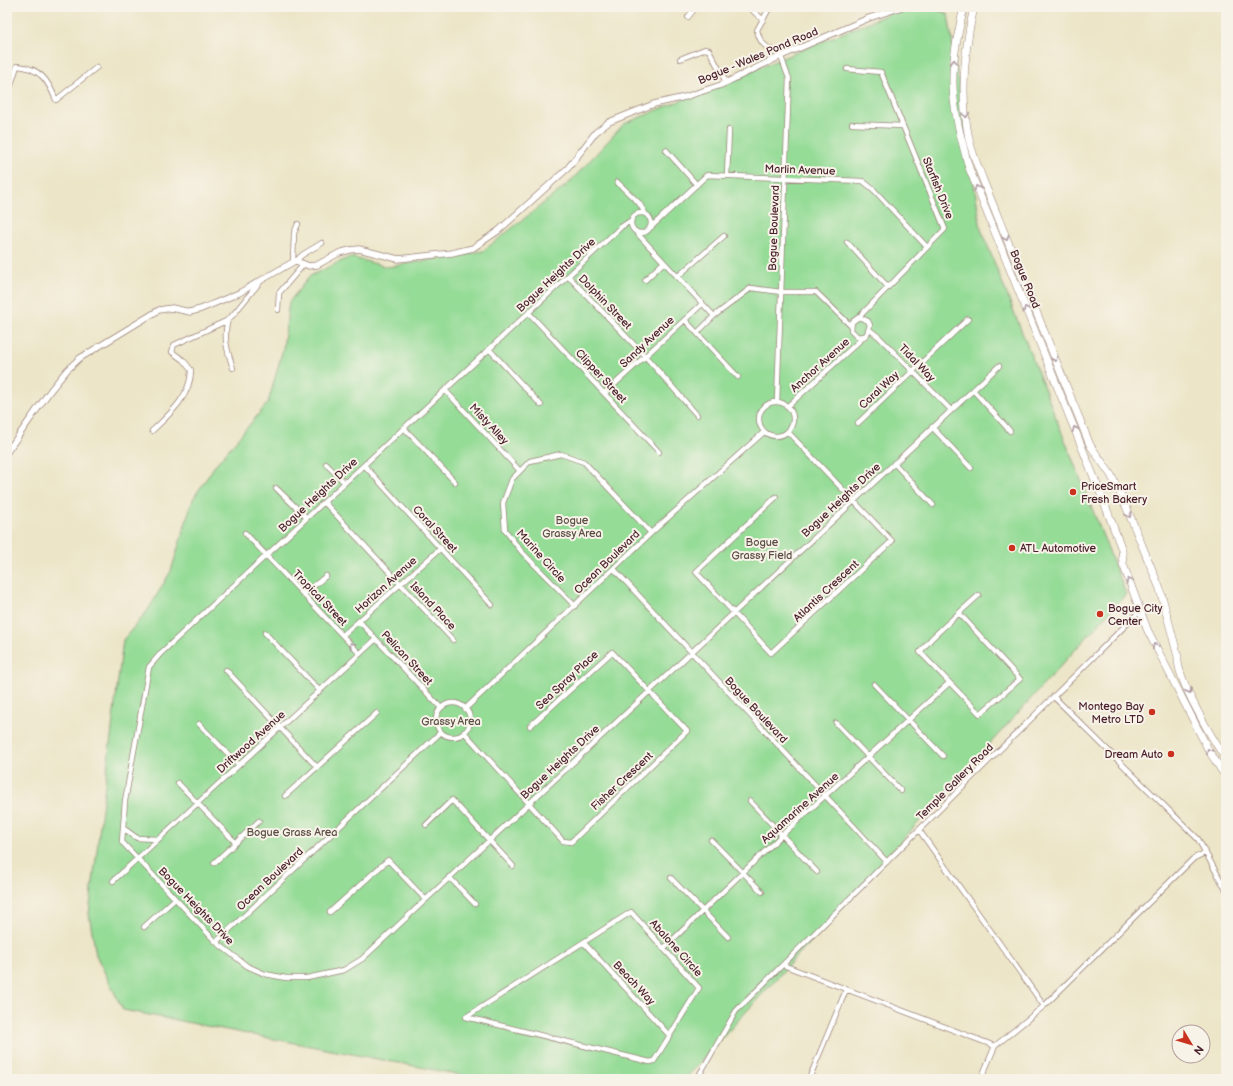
<svg xmlns="http://www.w3.org/2000/svg" width="1233" height="1086" viewBox="0 0 1233 1086" font-family="'Balsamiq Sans',sans-serif">
<rect width="100%" height="100%" fill="#f7f3e8"/>
<filter id="ink" filterUnits="userSpaceOnUse"><feTurbulence type="fractalNoise" baseFrequency=".025" numOctaves="2"/><feDisplacementMap in="SourceGraphic" scale="8" xChannelSelector="R" yChannelSelector="G"/><feConvolveMatrix kernelMatrix="1 2 1 2 8 2 1 2 1" color-interpolation-filters="sRGB"/></filter>
<filter id="wash" filterUnits="userSpaceOnUse"><feTurbulence type="fractalNoise" baseFrequency=".012" numOctaves="4" result="noise"/><feDisplacementMap in="SourceGraphic" scale="16" xChannelSelector="R" yChannelSelector="G"/><feGaussianBlur stdDeviation="0.9" result="paint"/><feColorMatrix in="noise" values="0 0 0 0 0 0 0 0 0 0 0 0 0 0 0 0 0 1.4 0 .05"/><feComposite in="paint" operator="in"/></filter>
<g filter="url(#wash)">
<rect width="100%" height="100%" fill="#ece5c7"/>
<path fill="#95dc97" stroke="#707e61" d="M905 7H929L948 14 981 229 1126 594 685 1079H482L123 1010 96 955 89 914 123 640 148 610 171 571 193 499 216 464 268 403 283 349 289 302 310 276 350 257 388 267 483 251 568 184 624 124Z"/>
</g>
<g filter="url(#ink)">
<g fill="none" stroke-linecap="round" stroke-linejoin="round">
<g stroke="#9b8279" stroke-width="6">
<path id="minor" d="M749 7 763 20
M770 7 757 30C762 53 776 47 781 57 784 64 786 72 789 78L777 402
M688 17 696 7
M680 59 705 49 709 50 726 82
M847 69 881 72 945 229 859 317
M7 91 10 88 17 66C40 68 48 80 56 100L97 67
M852 124 903 126
M666 150 697 185
M727 176 729 130
M617 182 639 203 645 213
M631 223a10 10 0 1 1 20 0a10 10 0 1 1-20 0Z
M630 221 621 227 161 653 149 667 125 801 122 842 216 942 247 966 265 974 286 978H307L344 970 362 959 999 366
M649 229 707 175 863 181 874 190 927 247
M636 232 714 316
M847 242 888 287
M296 261 302 255 322 243
M293 262 294 233 298 224
M569 277 645 356 697 415
M677 277 724 236
M645 280 663 263
M278 310 279 293 304 264
M529 313 659 452
M228 319C223 338 227 350 233 368
M685 320 738 377
M870 330 879 337 951 410
M697 333 714 316 751 288 781 292H816L851 326
M489 349 541 405
M445 390 520 471
M973 390 1010 431
M605 393 702 304
M759 419a17 17 0 1 1 34 0a17 17 0 1 1-34 0Z
M788 406 867 334 870 325 868 321 859 317 852 322 851 330 858 337 863 336
M858 423 968 319
M932 427 971 468
M404 428 455 482
M152 431C170 414 191 396 191 370L183 360 172 352 174 345 226 321 232 316 260 282
M894 463 933 505
M326 464 345 483
M364 465 492 605
M276 488 307 518
M776 497 696 572 771 653 892 541 788 432
M324 502 453 640
M245 533 360 654
M614 569 887 862
M304 594 326 576
M575 606 521 551 505 530 503 503 512 479 530 461 561 454 584 462 651 533
M959 613 1020 679 980 714 920 652 932 638Z
M959 613 979 595
M359 621 441 708
M265 633 320 691
M343 635 441 548
M226 670 317 767
M874 684 943 756
M1054 697 1198 839 1226 890
M436 720a17 17 0 1 1 34 0a17 17 0 1 1-34 0Z
M465 709 651 533 764 432
M836 723 901 791
M199 724 239 765
M464 732 563 841 571 842 687 731 612 652 530 726
M178 783 236 843
M285 796 377 713
M750 801 817 872
M426 825 452 800 513 866
M123 828 137 838 157 839
M919 830 1044 1006
M711 840 762 892
M214 863 259 821
M449 877 475 904
M671 878 728 937
M113 881 376 639
M330 912 388 860 425 899
M631 912 699 988 654 1061 650 1062 466 1017Z
M144 927 175 899
M216 942 441 732
M584 943 670 1036
M664 948 783 834 949 683
M783 965 995 1046
M697 1079 736 1011 1140 611
M809 1079 846 990
M981 1079 995 1046 1044 1006 1194 858 1205 853"/>
</g>
<g stroke="#9b8279" stroke-width="7">
<path id="tertiary" d="M7 452 50 391 67 370 80 358 159 310 172 308 190 312 201 309 239 293 293 262 296 261 309 266 317 265 339 253 350 250 359 249 398 259 452 253 473 248 498 231 568 168 596 132 609 122 654 104 685 97 721 85 781 56 869 18 902 7"/>
</g>
<g stroke="#9b8279" stroke-width="8">
<path id="primary" d="M964 7C958 33 952 59 953 86 954 114 962 142 969 168L1104 502 1122 550 1123 564 1147 629 1209 751 1226 777
M974 7C964 50 960 96 969 139 972 153 978 167 983 180L1090 445 1111 475 1123 499 1160 589 1178 657C1176 678 1213 740 1226 759"/>
</g>
<use href="#minor" stroke="#fff" stroke-width="4.5"/>
<use href="#tertiary" stroke="#fff" stroke-width="5.5"/>
<use href="#primary" stroke="#fff" stroke-width="7"/>
</g>
<defs><path id="oneway-chevron" d="M-2-3.5L2.5 0L-2 3.5" fill="none" stroke-width="1.6" stroke-linecap="round" stroke-linejoin="round"/></defs>
<g stroke="#ae9aa0">
<use href="#oneway-chevron" transform="translate(954 62) rotate(-88)"/>
<use href="#oneway-chevron" transform="translate(966 115) rotate(83)"/>
<use href="#oneway-chevron" transform="translate(977 188) rotate(-112)"/>
<use href="#oneway-chevron" transform="translate(1006 238) rotate(68)"/>
<use href="#oneway-chevron" transform="translate(1026 309) rotate(-112)"/>
<use href="#oneway-chevron" transform="translate(1055 359) rotate(67)"/>
<use href="#oneway-chevron" transform="translate(1075 429) rotate(-113)"/>
<use href="#oneway-chevron" transform="translate(1129 515) rotate(68)"/>
<use href="#oneway-chevron" transform="translate(1129 581) rotate(-111)"/>
<use href="#oneway-chevron" transform="translate(352 645) rotate(-132)"/>
<use href="#oneway-chevron" transform="translate(1155 646) rotate(-116)"/>
<use href="#oneway-chevron" transform="translate(1189 691) rotate(65)"/>
<use href="#oneway-chevron" transform="translate(1209 751) rotate(-121)"/>
</g>
</g>
<g fill="#c8321e" stroke="#f7f3e8" stroke-width="1.5">
<circle cx="1073" cy="492" r="4"/>
<circle cx="1012" cy="548" r="4"/>
<circle cx="1100" cy="614" r="4"/>
<circle cx="1152" cy="712" r="4"/>
<circle cx="1171" cy="754" r="4"/>
</g>
<g text-anchor="middle" dominant-baseline="central" stroke-width="4" stroke-linejoin="round" paint-order="stroke">
<g font-size="11" fill="#4a1f2b" stroke="#f7f3e8">
<text transform="translate(758 56) rotate(-23)">Bogue - Wales Pond Road</text>
<text transform="translate(800 170) rotate(2)">Marlin Avenue</text>
<text transform="translate(938 188) rotate(68)">Starfish Drive</text>
<text transform="translate(774 228) rotate(-88)">Bogue Boulevard</text>
<text transform="translate(556 275) rotate(-43)">Bogue Heights Drive</text>
<text transform="translate(1025 279) rotate(68)">Bogue Road</text>
<text transform="translate(605 302) rotate(46)">Dolphin Street</text>
<text transform="translate(647 342) rotate(-43)">Sandy Avenue</text>
<text transform="translate(917 363) rotate(46)">Tidal Way</text>
<text transform="translate(820 365) rotate(-42)">Anchor Avenue</text>
<text transform="translate(601 376) rotate(47)">Clipper Street</text>
<text transform="translate(879 390) rotate(-43)">Coral Way</text>
<text transform="translate(489 424) rotate(47)">Misty Alley</text>
<text transform="translate(318 495) rotate(-43)">Bogue Heights Drive</text>
<text transform="translate(841 500) rotate(-43)">Bogue Heights Drive</text>
<text transform="translate(435 529) rotate(47)">Coral Street</text>
<text transform="translate(541 556) rotate(48)">Marine Circle</text>
<text transform="translate(607 562) rotate(-44)">Ocean Boulevard</text>
<text transform="translate(386 585) rotate(-42)">Horizon Avenue</text>
<text transform="translate(826 591) rotate(-43)">Atlantis Crescent</text>
<text transform="translate(320 598) rotate(46)">Tropical Street</text>
<text transform="translate(433 606) rotate(47)">Island Place</text>
<text transform="translate(407 658) rotate(47)">Pelican Street</text>
<text transform="translate(567 680) rotate(-43)">Sea Spray Place</text>
<text transform="translate(756 710) rotate(47)">Bogue Boulevard</text>
<text transform="translate(251 742) rotate(-42)">Driftwood Avenue</text>
<text transform="translate(560 762) rotate(-43)">Bogue Heights Drive</text>
<text transform="translate(622 781) rotate(-43)">Fisher Crescent</text>
<text transform="translate(955 782) rotate(-45)">Temple Gallery Road</text>
<text transform="translate(800 808) rotate(-42)">Aquamarine Avenue</text>
<text transform="translate(270 879) rotate(-43)">Ocean Boulevard</text>
<text transform="translate(196 906) rotate(46)">Bogue Heights Drive</text>
<text transform="translate(676 948) rotate(48)">Abalone Circle</text>
<text transform="translate(634 983) rotate(47)">Beach Way</text>
</g>
<g font-size="11" fill="#4a1f2b" stroke="#f7f3e8" text-anchor="start">
<text x="1081" y="486">PriceSmart<tspan x="1081" dy="13">Fresh Bakery</tspan></text>
<text x="1020" y="548">ATL Automotive</text>
<text x="1108" y="608">Bogue City<tspan x="1108" dy="13">Center</tspan></text>
<text x="1144" y="706" text-anchor="end">Montego Bay<tspan x="1144" dy="13">Metro LTD</tspan></text>
<text x="1163" y="754" text-anchor="end">Dream Auto</text>
</g>
<g font-size="11" fill="#5d4e46" stroke="#f7f3e8">
<text x="572" y="520">Bogue<tspan x="572" dy="13">Grassy Area</tspan></text>
<text x="762" y="542">Bogue<tspan x="762" dy="13">Grassy Field</tspan></text>
<text x="451" y="721">Grassy Area</text>
<text x="292" y="832">Bogue Grass Area</text>
</g>
</g>
<rect width="1233" height="1086" fill="none" stroke="#f7f3e8" stroke-width="24"/>
<g transform="translate(1191 1044) rotate(128)"><circle r="19" fill="#f7f3e8" stroke="#b29e9c"/>
<path d="M0-3L7 15L0 10L-7 15Z" fill="#c8321e"/>
<text y="-6" font-size="11" font-weight="bold" text-anchor="middle" fill="#4a1f2b">N</text>
</g>
</svg>
